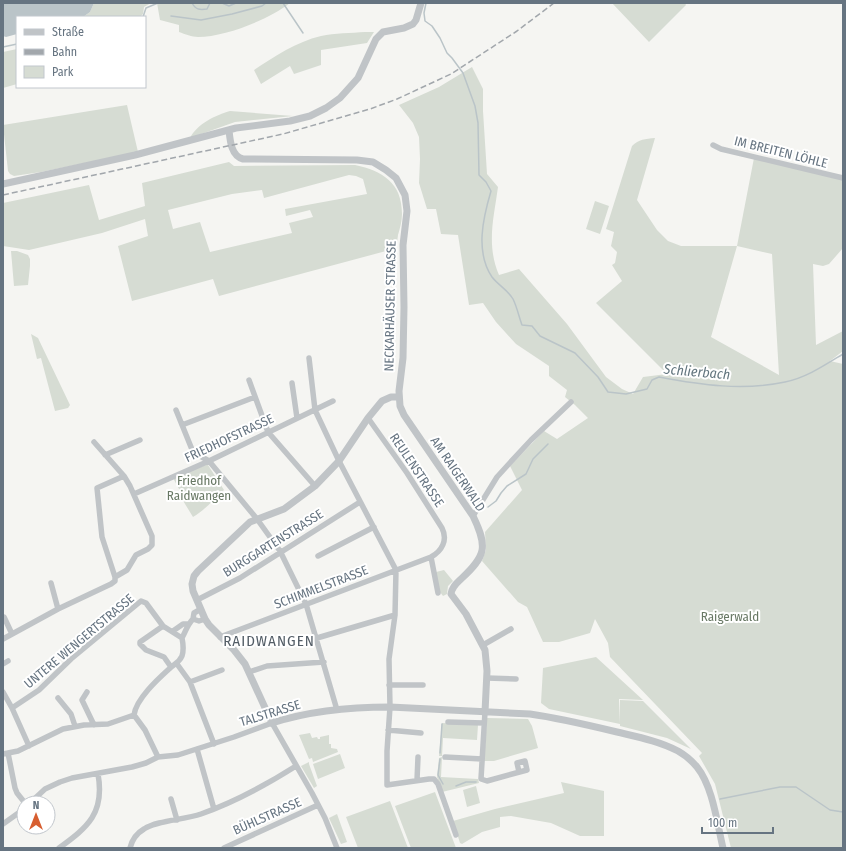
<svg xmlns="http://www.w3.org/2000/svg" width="846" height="851" viewBox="0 0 846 851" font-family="'Fira Sans Condensed',sans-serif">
<rect width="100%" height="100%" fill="#f5f5f2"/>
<path fill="#d6dcd3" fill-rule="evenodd" d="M94 3H151L144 7 143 14 140 17H83L90 12Z
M157 3H290C268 20 225 37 198 37 192 37 185 34 179 32V25L160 20Z
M612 3H685L686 5 649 42Z
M365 32H374L367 43 321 50V65L294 74 290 66 261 84 254 70C275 56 296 42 321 36 335 33 351 33 365 32Z
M17 49V84L3 88V52Z
M472 67 483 89V111L487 174 498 187C494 217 486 245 499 275L519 269 567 324 606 377 622 389 633 394 643 377 667 374 596 303 622 281 612 265 615 263 617 252 611 246 614 232 606 229 632 146C639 139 645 139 655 138L637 200 657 230 668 241 681 246H737L754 158 843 180V248L829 264 823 266 813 264 816 345 843 331V351L830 361 843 364V848H731L715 784 699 756 702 753 610 657 608 643 595 619 590 633 559 642H543L527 607 518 602 482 561 486 550 485 532 522 490 510 466 544 431 557 439 588 418 575 405 565 397 567 390 549 376V366L516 344 496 322 483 303 469 305 458 235 441 234 436 209H427L419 183 420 159 419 137 413 123 399 105 439 87ZM737 246 772 254 779 375 711 337Z
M127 105 138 152 41 172 14 176 10 174 8 171 3 125Z
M230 111 293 116 235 122 190 138C197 124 216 115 230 111Z
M229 162 234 166 355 165C383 171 402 183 402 214 402 221 400 228 398 235 397 241 397 247 397 254L393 250 386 251 219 296 213 279 132 301 118 246 148 236 145 219 102 233 29 250 3 246V203L89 185 99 220 145 206 142 183ZM349 175 356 176 363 179 367 194 285 209 286 216 310 210 313 217 289 223 292 233 210 252 200 222 173 229 168 210 232 194 262 190 264 198Z
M595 201 609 206 600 234 586 229Z
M11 251H17L28 255 30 259V266L28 285 14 286Z
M31 334 38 338 70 405 68 408 55 411 41 358 37 359Z
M206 465H208L224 490C214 499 205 510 193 517L182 499 184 498 173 478Z
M444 570 453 581 448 586 447 594 443 596 440 592 436 572Z
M596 657 643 700 619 699 620 724 549 709 541 703 543 668Z
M620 700 643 701 691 749 667 738 620 726Z
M487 718 528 719 532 726 538 748 494 761H484Z
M442 723 478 725 477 740 443 738 442 756H439Z
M310 733 312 738 317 737 318 739H320V737L329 735V744H331V748L337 749 338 752 313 762 312 758 309 759 299 735Z
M340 754 345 768 318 779 313 764Z
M442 757 441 777 478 779 479 783 442 792 437 777 439 758Z
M309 762V764L317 786 314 788 301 766Z
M561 782 604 791V836H580L551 823 511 816 500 817V827L482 832 462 844 460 843 453 821 495 809 564 793Z
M476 786 480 803 467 807 463 790Z
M435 792 456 848H411L395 806Z
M390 801 408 848H358L346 817Z
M337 814 347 842 341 844 329 818Z"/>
<path fill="#bac4c8" d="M3 3H94L90 12 83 17H17V34L6 37 3 36Z"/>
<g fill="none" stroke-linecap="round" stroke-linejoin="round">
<path stroke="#bac4c8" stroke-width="1.5" d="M192 3C196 10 200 10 207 9L210 3
M222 3 229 6 236 3
M283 3 303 33
M426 3 424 13 425 21 432 26 440 38 447 53 452 58 463 73 475 106 478 123 479 175 486 182 491 191C483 218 475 252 492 277 498 285 508 290 513 299 517 307 519 317 522 325L532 326 540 336 575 353 598 377 608 392 626 394 647 389 652 380 659 377C701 385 743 391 785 382 806 378 825 365 843 354
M171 16 201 20 232 14 262 6 266 3
M143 17 146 8 158 3
M3 47 17 44
M488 507 496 501 501 493 507 486 526 474 533 459 548 444
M440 753 442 724
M440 759 438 775 443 784
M456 786 466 782H476
M720 799 780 787H796L830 810 843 812"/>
<path stroke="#c0c4c7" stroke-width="5.5" d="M713 145 721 149 843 178
M309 358 315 410 339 461 396 570 395 615 389 659 390 707 387 751V785L429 779H434L438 784 456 835
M249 380 268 432 315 486
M292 383 297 418
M176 410 193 452 209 461 257 519 280 551 306 604 337 710
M182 425 255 397
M94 442 124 476 130 486 152 536V545L148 549 136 555 127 570 115 577
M105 455 140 440
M134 494 209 461 333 401
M473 516 497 477 507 466 531 440 571 402
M318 556 374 527
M431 557 438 593
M51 583 58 609
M197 600 240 578 360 502
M4 617 12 634
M193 619 194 613 201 609
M163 626 140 642V644L146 650 164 657 171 667
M173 631 183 624H188
M220 637 431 557C442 551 448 540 442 528L407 473 368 418
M317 638 395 615
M3 639 58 609 111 584 115 581V577L102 537 97 488 124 476
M483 645 511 629
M3 664 8 661
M177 664 190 682 214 744
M249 672 267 666 324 662
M487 678 516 679
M190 682 222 670
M389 685H423
M3 692 12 708 29 746
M87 692 82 700 94 725
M58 698 71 714 75 726
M12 708 39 690 71 659 141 601 146 603 163 626 182 638
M485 712 481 779 487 781 527 770 525 761 517 763 519 772
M448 722 484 723
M388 730 421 733
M197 749 214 809
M8 753 15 788 17 793 25 803
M3 754 18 751 63 729 84 725 108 724 134 715
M158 757 145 730 134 715C136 699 158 679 169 669 174 664 179 663 182 656 184 650 183 643 182 638 186 631 187 625 193 619L199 621 205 619
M445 757 482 759
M417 780 418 757
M171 799 177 820
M30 803 45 789 60 782 72 778 132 767 146 763 158 757 178 755 234 737 272 723 312 793 325 818 337 848
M3 824 24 809
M59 848C88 827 105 813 98 774
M130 848C132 840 137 833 144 829 158 820 184 820 201 814 235 802 266 785 296 766
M224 848 318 805"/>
<path stroke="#c0c4c7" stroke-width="7" d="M229 130C230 140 231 156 243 159L357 160 373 162 386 170 396 178 405 195 407 211 403 245 404 307 403 358 399 391 400 406 404 415 473 516C488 547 486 556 461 579 456 584 452 587 451 594L466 614 485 650 487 671 485 712
M3 184 135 155 236 128 290 121 310 116 326 108 340 98 358 78 376 39 383 32 404 28 413 24 416 20 421 3
M399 397H391L382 401 368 418 339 461 315 486 284 509 250 522 198 571 194 576 192 584 193 591 205 619 209 625 234 650 245 664 272 723C309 711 351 707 390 707L530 714C559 718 588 725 617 732 638 737 659 741 678 751 685 755 692 761 697 767 713 787 717 823 723 848"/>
<path stroke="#a2a7ac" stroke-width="1.5" stroke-dasharray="6 3" stroke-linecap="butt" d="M3 195 283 134 370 109 397 99 451 74 517 31 554 3"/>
</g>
<g text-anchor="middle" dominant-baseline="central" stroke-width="4" stroke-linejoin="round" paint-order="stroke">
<g font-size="13" fill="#667481" stroke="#fff">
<text transform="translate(781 152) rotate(14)">IM BREITEN LÖHLE</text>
<text transform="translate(390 306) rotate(-89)">NECKARHÄUSER STRASSE</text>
<text transform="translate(229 438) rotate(-25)">FRIEDHOFSTRASSE</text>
<text transform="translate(417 470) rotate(56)">REULENSTRASSE</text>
<text transform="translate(458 474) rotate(56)">AM RAIGERWALD</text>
<text transform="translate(273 543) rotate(-32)">BURGGARTENSTRASSE</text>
<text transform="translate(321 587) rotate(-21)">SCHIMMELSTRASSE</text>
<text transform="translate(79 641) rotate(-40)">UNTERE WENGERTSTRASSE</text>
<text transform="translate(270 713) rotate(-17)">TALSTRASSE</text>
<text transform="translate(267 816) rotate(-24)">BÜHLSTRASSE</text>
</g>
<g font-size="13" fill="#687864" stroke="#fff">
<text x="199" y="480">Friedhof<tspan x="199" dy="15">Raidwangen</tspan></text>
<text x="730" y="616">Raigerwald</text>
</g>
<g font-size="14" font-style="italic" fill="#62757e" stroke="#fff">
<text transform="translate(697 372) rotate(5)">Schlierbach</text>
</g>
<g font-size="15" letter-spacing="1" fill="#535d66" stroke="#fff">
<text x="269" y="641">RAIDWANGEN</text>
</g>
</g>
<rect width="846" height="851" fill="none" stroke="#667481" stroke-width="8"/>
<rect x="16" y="16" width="130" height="72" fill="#ffffff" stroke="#c2c7cd"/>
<rect x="24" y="29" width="20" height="6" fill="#c0c4c7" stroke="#c2c7cd"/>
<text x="52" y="36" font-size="12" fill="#667481">Straße</text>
<rect x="24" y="49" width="20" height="6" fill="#a2a7ac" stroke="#c2c7cd"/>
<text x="52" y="56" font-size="12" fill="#667481">Bahn</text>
<rect x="24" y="66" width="20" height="12" fill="#d6dcd3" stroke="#c2c7cd"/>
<text x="52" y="76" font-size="12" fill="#667481">Park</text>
<g transform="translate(36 815)"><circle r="19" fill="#ffffff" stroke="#c2c7cd"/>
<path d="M0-3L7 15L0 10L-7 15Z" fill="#d75e30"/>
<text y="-6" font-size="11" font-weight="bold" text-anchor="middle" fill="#667481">N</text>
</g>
<path d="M702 827v6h71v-6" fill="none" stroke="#667481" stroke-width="2"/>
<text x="708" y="827" font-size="12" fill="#667481" stroke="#ffffff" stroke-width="3" paint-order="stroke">100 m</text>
</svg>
